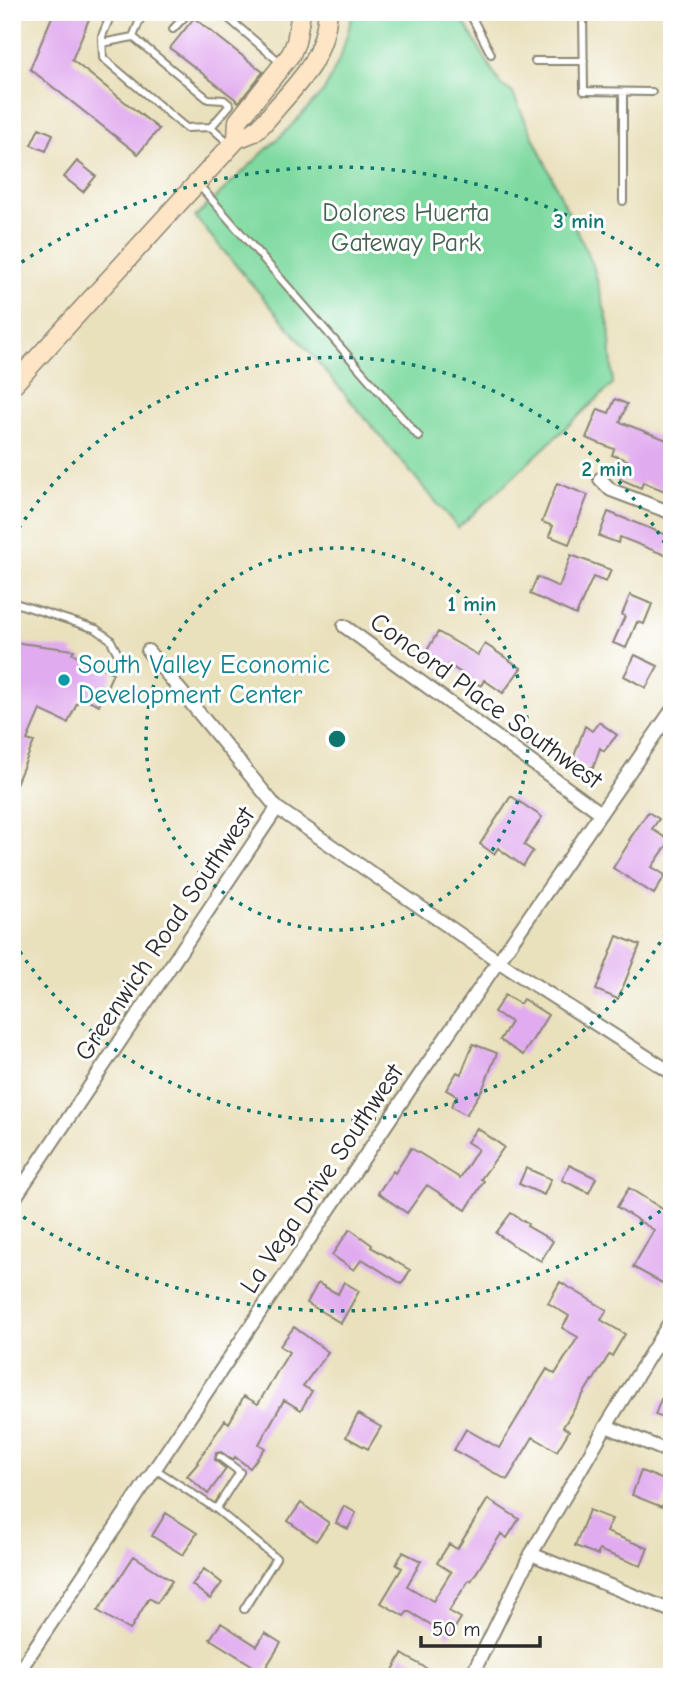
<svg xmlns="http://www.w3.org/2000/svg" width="684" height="1689" viewBox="0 0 684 1689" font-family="'Comic Neue',sans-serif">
<rect width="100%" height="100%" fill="#fff"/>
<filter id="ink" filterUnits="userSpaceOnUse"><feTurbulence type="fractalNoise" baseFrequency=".0143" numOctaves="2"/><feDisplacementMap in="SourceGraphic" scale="14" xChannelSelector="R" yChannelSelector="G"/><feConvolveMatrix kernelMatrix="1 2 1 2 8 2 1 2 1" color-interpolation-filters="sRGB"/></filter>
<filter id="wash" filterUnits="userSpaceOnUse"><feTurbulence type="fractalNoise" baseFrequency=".00686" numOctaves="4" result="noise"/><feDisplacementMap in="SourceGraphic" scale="28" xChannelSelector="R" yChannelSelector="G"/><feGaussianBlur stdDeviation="1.57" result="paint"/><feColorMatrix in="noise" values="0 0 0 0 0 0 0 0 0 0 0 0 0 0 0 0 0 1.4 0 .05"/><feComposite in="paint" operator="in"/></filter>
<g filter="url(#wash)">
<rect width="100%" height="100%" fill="#e9e0bc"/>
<path fill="#7fdaa0" stroke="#558266" stroke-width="2" d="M357 12H458L501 85 512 92 593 265 609 326 613 384 458 528 195 217 288 129 324 91 341 56 352 17Z"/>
<g id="blocks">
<path fill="#e1acef" d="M54 12H92L72 60 159 129 138 154 30 69Z
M194 18 263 72 239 102 170 48Z
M39 128 53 134 46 151 31 145Z
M77 161 96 176 83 192 64 177Z
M615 399 627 404 620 422 672 442V494L643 482 641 488 620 479 627 460 612 455 614 449 586 438 598 409 609 413Z
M557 483 588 495 569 544 549 536 553 526 542 522Z
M608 512 672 537 665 555 620 537 618 543 599 536Z
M571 555 611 570 606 582 593 577 576 615 530 594 537 577 559 587Z
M630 595 652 604 644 624 637 622 626 648 613 643 625 616 622 615Z
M438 632 478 655 485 644 521 668 503 693 484 680 481 686 449 665 445 672 422 659Z
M12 642 74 650 72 653 113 673 99 705 80 696 68 723 40 710 27 740 34 742 12 793Z
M635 655 658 666 646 688 624 676Z
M599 722 617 735 604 751 600 748 593 768 591 767 590 769 572 762 585 726 592 731Z
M511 796 542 817 524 845 533 851 523 866 498 848 494 854 480 844Z
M648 812 659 819 652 829 670 841 652 867 665 875 654 894 613 868 630 841 629 840Z
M617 936 640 945 618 999 596 990Z
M505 995 520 1004 523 999 548 1015 523 1055 500 1040 511 1022 494 1012Z
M473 1044 497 1053 483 1088 466 1115 451 1106 457 1096 446 1090 457 1072 461 1074Z
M477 1128 504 1147 481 1179 484 1181 466 1210 427 1185 407 1213 378 1193 393 1171 395 1173 411 1148 460 1178 478 1149 467 1142Z
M569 1165 596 1178 589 1193 562 1180Z
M526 1168 551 1179 544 1195 519 1184Z
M629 1188 672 1215V1266L662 1283 633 1267 654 1230 617 1207Z
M511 1213 528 1224 527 1226 553 1241 541 1261 513 1245 496 1233Z
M350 1229 372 1245 371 1247 410 1270 402 1284 362 1259 354 1270 332 1255Z
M344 1282 359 1291 341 1323 307 1303 318 1283 338 1294Z
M560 1282 607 1310 601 1320 625 1334 612 1356 609 1355 593 1381 592 1380 563 1427 569 1431 557 1451 533 1437 507 1480 454 1450 466 1429 499 1448 547 1369 555 1374 578 1337 562 1328 569 1316 548 1303Z
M294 1327 328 1352 303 1386 312 1391 301 1410 284 1400 259 1444 265 1448 250 1468 235 1457 233 1460 221 1452 216 1453 215 1460 226 1469 208 1494 187 1476 198 1463 197 1462 225 1420 229 1423 244 1396 258 1404 289 1352 280 1346Z
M661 1399 672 1403V1421L655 1415Z
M358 1414 381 1427 368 1449 346 1437Z
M641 1471 672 1483 662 1507 632 1495Z
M488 1499 519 1519 507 1538 501 1534 471 1581 469 1580 449 1611 461 1618 450 1636 408 1611 404 1616 381 1603 402 1568 396 1565 403 1552 421 1561 407 1586 433 1601 451 1572 437 1563 449 1544 457 1549Z
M301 1503 329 1523 316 1541 288 1521Z
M344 1506 356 1513 348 1529 336 1523Z
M589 1510 612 1519 606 1532 648 1548 641 1566 599 1550 598 1555 575 1546Z
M166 1513 197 1533 183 1555 152 1536Z
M134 1556 172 1581 157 1603 149 1598 130 1630 98 1611Z
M204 1569 222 1583 210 1599 192 1585Z
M221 1623 257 1646 265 1633 281 1643 263 1672 210 1639Z
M402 1654 441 1677H389Z"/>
</g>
</g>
<g filter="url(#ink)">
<use href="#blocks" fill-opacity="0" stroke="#8a8674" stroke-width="2"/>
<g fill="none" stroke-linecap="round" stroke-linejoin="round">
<g stroke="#8a8674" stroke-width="10">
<path id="service" d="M112 12 102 36 103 58 186 128 211 127 230 144
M143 12 133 37 208 99 224 100 230 105 211 127
M221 12 281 63
M469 12 491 54
M583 12 584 91 652 92
M173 29 189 12
M102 43 133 37
M535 61H584
M198 184 419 437
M623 201V92
M12 602 96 629 110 639 120 658
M155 1469 216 1509 276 1558 244 1609
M216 1509 240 1472 220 1457"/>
</g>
<g stroke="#8a8674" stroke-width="16">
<path id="minor" d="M600 479 611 490 672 513
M344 626 601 813
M148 651 277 808 510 969 672 1073
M12 1202 277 808
M606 1426 672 1453
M531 1554 672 1611
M15 1677 410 1089 672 710
M471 1677 531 1554 606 1426 672 1319"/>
</g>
<g stroke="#8a8674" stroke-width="21">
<path id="secondary" d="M237 139 238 121 291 54 296 42 301 12
M12 386 237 139C242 137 247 135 252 133 262 127 271 114 278 106 306 75 324 55 328 12"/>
</g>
<use href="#service" stroke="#fff" stroke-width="6"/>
<use href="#minor" stroke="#fff" stroke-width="12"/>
<use href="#secondary" stroke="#fde5c5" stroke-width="18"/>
</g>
</g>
<g fill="none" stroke="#0f766e" stroke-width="3.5" stroke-dasharray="3.5 7">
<circle cx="337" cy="739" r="191"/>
<path d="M671 924A382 382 0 0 1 13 941M13 537A382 382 0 0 1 671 554"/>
<path d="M669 1205A572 572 0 0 1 13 1210M13 268A572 572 0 0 1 669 273"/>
</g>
<circle fill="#0f9aa8" stroke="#fff" stroke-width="2.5" cx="64" cy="680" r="7"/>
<g text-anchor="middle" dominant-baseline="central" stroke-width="6" stroke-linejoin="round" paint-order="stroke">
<g font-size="26" fill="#44604e" stroke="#fff">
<text x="406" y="213">Dolores Huerta<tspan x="406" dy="30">Gateway Park</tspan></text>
</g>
<g font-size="26" fill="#0d838f" stroke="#fff" text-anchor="start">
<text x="78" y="665">South Valley Economic<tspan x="78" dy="30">Development Center</tspan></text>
</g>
<g font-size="26" fill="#2b2b2b" stroke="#fff">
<text transform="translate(486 701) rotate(36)">Concord Place Southwest</text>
<text transform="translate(165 934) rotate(-56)">Greenwich Road Southwest</text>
<text transform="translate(322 1179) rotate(-56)">La Vega Drive Southwest</text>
</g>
</g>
<circle cx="337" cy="739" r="10" fill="#0f766e" stroke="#fff" stroke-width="3.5"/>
<g font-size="21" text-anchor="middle" font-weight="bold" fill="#0f766e" stroke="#fff" stroke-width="6" stroke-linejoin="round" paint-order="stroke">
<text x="579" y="228">3 min</text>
<text x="607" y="476">2 min</text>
<text x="472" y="611">1 min</text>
</g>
<rect width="684" height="1689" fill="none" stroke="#fff" stroke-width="42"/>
<path d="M421 1636v10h119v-10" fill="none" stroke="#2b2b2b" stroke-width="3.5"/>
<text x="432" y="1636" font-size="21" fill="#2b2b2b" stroke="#ffffff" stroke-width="5" paint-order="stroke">50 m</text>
</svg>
